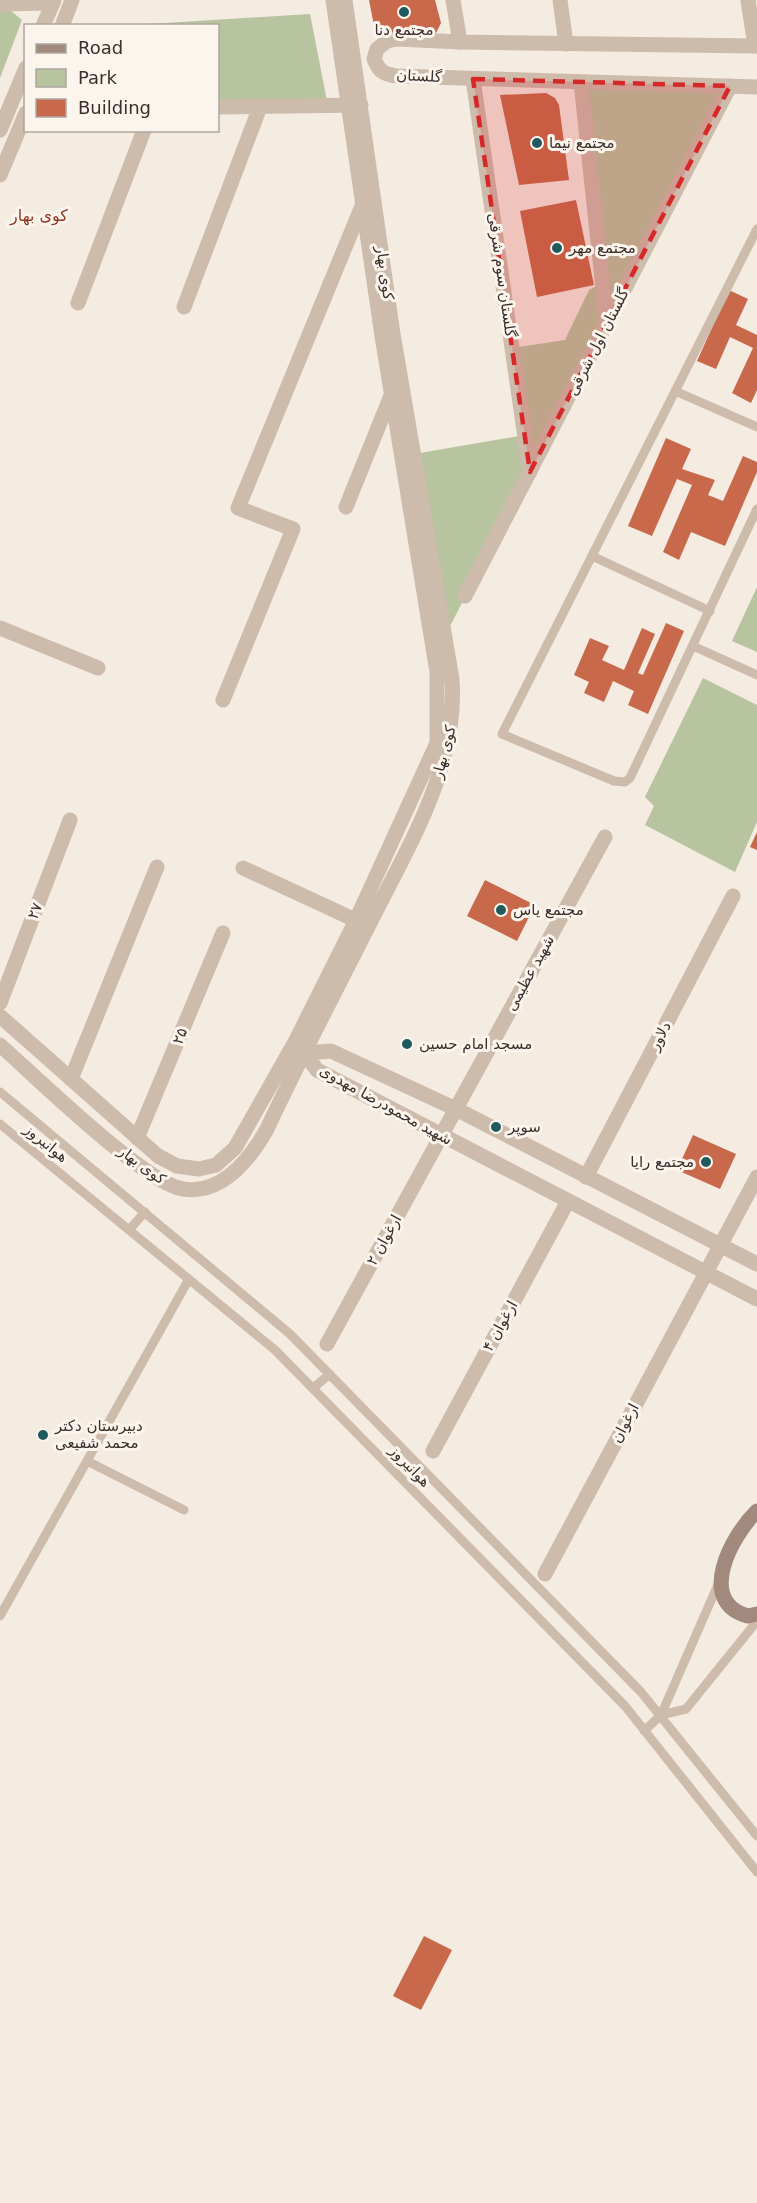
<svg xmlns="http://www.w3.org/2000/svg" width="757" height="2203" viewBox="0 0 757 2203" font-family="'DejaVu Sans','Noto Sans Arabic',sans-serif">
<rect width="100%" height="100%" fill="#f4ebe1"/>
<path fill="#b8c4a0" d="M0 2 22 20 0 78Z
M310 14 327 101H218V26H117Z
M581 82 730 86 448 630 420 453 525 435 512 348 565 340 589 290 598 285Z
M757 587V652L732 641Z
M703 678 757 705V822L735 872 645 825 654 806 645 797Z"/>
<path fill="#c8694b" d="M369 0H435L441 23 435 35 376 36Z
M546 93 555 98 559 105 569 180 519 185 500 95Z
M576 200 594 285 537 297 520 211Z
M729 290 748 299 736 325 757 335V390L751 403 732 393 753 348 730 337 716 369 697 361Z
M666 438 691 449 682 469 715 480 708 495 723 501 743 456 757 462V472L725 546 691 532 679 560 663 552 692 485 677 479 652 536 628 526Z
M666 623 684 631 648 714 628 705 634 691 613 681 604 702 584 693 589 682 574 675 590 638 609 646 602 660 624 670 642 628 655 634 638 673 643 675Z
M757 832V850L750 847Z
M485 880 535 905 517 941 467 916Z
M693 1135 736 1154 720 1189 677 1170Z
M424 1936 452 1950 421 2010 393 1996Z"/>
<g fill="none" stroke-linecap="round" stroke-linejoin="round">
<path stroke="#cdbbac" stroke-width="9" d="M757 229 502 734 614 781 625 782 630 778 757 509
M675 391 757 427
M592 556 710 611
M693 646 757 675
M0 1092 290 1334 641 1692 757 1836
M0 1124 275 1350 625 1706 757 1872
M129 1230 145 1212
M313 1388 330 1374
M87 1461 184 1510
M0 1616 189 1279
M661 1715 686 1709 757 1621
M644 1731 661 1715 720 1580"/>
<path stroke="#cdbbac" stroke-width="15" d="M453 0 460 42
M560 0 566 44
M748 0 755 46
M0 4 53 3
M473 79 530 472
M581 82 607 326
M218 107 361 105
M78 303 144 130
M184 307 260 107
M346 507 392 393
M465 596 730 86
M0 628 98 668
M223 700 293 529 238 508 362 206 369 205
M243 868 366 925
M0 1003 70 820
M71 1079 157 867
M137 1138 223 933
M586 1177 733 896
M720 1246 757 1177
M327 1344 605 837
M433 1451 568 1201
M545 1574 706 1273"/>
<path stroke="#cdbbac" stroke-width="15" d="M43 26 54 0
M62 26 72 0
M757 46 460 42 397 39 387 41 377 49 374 59C379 71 383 74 396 76L757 87
M0 130 26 68
M0 175 26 113
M0 1016 158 1156 177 1166 199 1169 216 1165 235 1148 295 1042 356 920 437 743V672L382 336 333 0
M0 1045C35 1076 144 1183 183 1189 223 1195 250 1159 267 1129 301 1056 339 985 375 913 412 840 458 764 452 679L393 334 345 0
M300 1047 317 1070 757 1299
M306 1053 331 1051 456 1109 757 1264
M706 1273 720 1246"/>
<path stroke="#a18a7d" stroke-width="15" d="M757 1511C731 1536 696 1602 748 1616L757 1614"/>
</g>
<path fill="#d62828" fill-opacity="0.2" stroke="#d62828" stroke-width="4.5" stroke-dasharray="12 8" stroke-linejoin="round" d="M473 79 730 86 530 472Z"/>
<g fill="#1f5a5e" stroke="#fbf5ee" stroke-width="2">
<circle cx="404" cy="12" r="6"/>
<circle cx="537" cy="143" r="6"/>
<circle cx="557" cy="248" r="6"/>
<circle cx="501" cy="910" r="6"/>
<circle cx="407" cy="1044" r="6"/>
<circle cx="496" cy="1127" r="6"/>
<circle cx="706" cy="1162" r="6"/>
<circle cx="43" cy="1435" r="6"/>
</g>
<g text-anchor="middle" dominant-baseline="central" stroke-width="6" stroke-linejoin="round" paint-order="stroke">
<g font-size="15" fill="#3b302b" stroke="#fbf5ee" text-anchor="start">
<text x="404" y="30" text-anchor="middle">مجتمع دنا</text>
<text x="549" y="143">مجتمع نیما</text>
<text x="569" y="248">مجتمع مهر</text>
<text x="513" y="910">مجتمع یاس</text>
<text x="419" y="1044">مسجد امام حسین</text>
<text x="508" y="1127">سوپر</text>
<text x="694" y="1162" text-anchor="end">مجتمع رایا</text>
<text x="55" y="1426">دبیرستان دکتر<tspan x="55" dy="17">محمد شفیعی</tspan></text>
</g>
<g font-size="15" fill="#3b302b" stroke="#fbf5ee">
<text transform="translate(419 76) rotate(3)">گلستان</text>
<text transform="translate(385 273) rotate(82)">کوی بهار</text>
<text transform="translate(502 275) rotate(82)">گلستان سوم شرقی</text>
<text transform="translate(598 342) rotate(-63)">گلستان اول شرقی</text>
<text transform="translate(444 752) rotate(-75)">کوی بهار</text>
<text transform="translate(35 911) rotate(-69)">۲۷</text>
<text transform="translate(530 973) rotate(-61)">شهید عظیمی</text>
<text transform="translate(180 1036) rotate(-67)">۲۵</text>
<text transform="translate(660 1036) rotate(-62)">دلاور</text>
<text transform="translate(386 1105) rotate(29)">شهید محمودرضا مهدوی</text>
<text transform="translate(46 1143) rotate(39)">هوانیروز</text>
<text transform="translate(142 1165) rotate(36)">کوی بهار</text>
<text transform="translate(384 1240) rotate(-61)">ارغوان ۲</text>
<text transform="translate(500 1326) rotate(-61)">ارغوان ۴</text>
<text transform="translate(625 1423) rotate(-62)">ارغوان</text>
<text transform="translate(410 1466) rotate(46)">هوانیروز</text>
</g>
<g font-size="16" fill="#8c3b22" stroke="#fbf5ee">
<text x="39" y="215">کوی بهار</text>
</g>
</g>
<rect x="24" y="24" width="195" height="108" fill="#fbf5ee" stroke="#aea6a0" stroke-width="1.5"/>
<rect x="36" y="44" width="30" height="9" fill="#a18a7d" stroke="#aea6a0" stroke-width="1.5"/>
<text x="78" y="54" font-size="18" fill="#3b302b">Road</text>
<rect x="36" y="69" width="30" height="18" fill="#b8c4a0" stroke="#aea6a0" stroke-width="1.5"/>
<text x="78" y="84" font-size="18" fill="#3b302b">Park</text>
<rect x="36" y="99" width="30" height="18" fill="#c8694b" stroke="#aea6a0" stroke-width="1.5"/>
<text x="78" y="114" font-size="18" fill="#3b302b">Building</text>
</svg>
